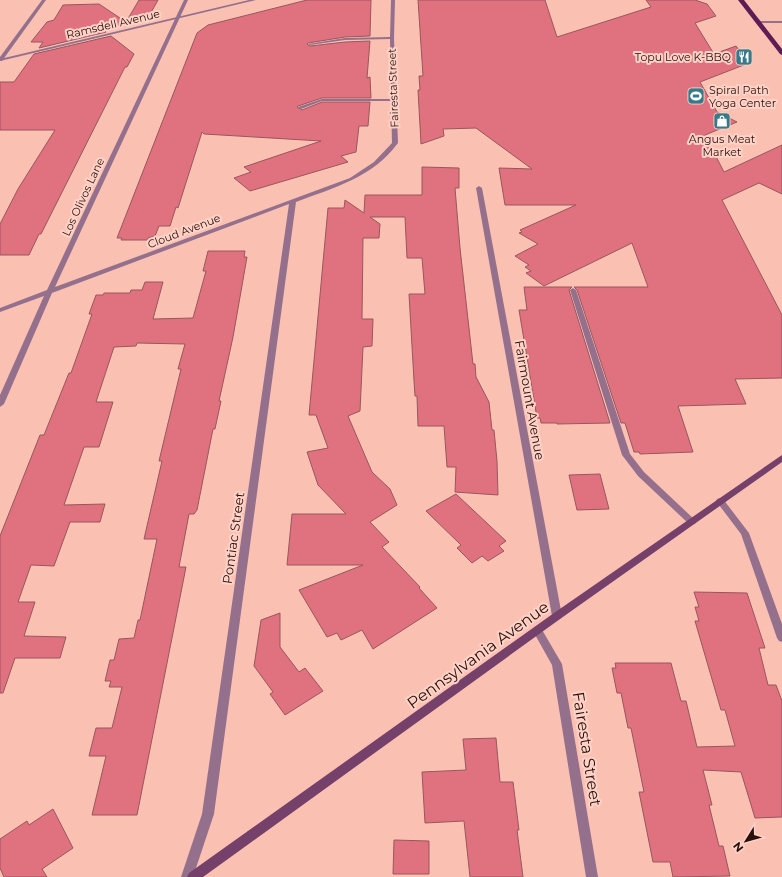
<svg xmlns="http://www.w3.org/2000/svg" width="782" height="877" viewBox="0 0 782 877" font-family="Montserrat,sans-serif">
<rect width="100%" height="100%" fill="#fac1b3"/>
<path fill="#e0717e" stroke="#98575d" d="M139 0H158L149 16 103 30 106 32 39 48 43 42H31L47 22 54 20 63 5 99 4 126 22Z
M307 0H371L370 36 345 37 308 43 307 44 310 46 345 42 370 41 367 78 370 77 371 98H322L298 106 297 107 302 110 322 102H370L368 126H359L356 152 341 156 348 162 250 191 234 178 251 172 244 167 321 141 204 134 202 132 178 208 176 207 170 226H159L155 236 148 238V240H121L122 238H117L197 33 208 25Z
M418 0H545L557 37 651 7 646 0H695L707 4 716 16 695 23 714 54 736 46 749 63 700 82 717 112 737 122 705 135 724 172 782 145V194L759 183 722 200 782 315V378L735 379 746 404 678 406 693 452 640 454 639 452H634L625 423H621L577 290 574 287H648L632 243 544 286 526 273 531 271 525 267 529 265 515 256 538 244 519 233 522 232 520 230 576 205H505L499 168 532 169 476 128 443 129 444 136 421 144 418 90H420L419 76H423Z
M111 36 134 54 127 67H125L41 234H39L29 255H0V224L18 189 55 130H0V82H14L34 54Z
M422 167 459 168V188H455L460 248 473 364H475L476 377 489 402 492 430H494L497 461 498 495 455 492 456 467H447L444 426H418L417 396H415L414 381 409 294H425L422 258H407L405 217H370L380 224 379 238H363L362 319H373L372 346 363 347 360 411 348 416 372 472 390 489 397 505 370 522 389 542 382 547 420 587 419 588 437 608 373 649 362 630 341 640 337 633 327 637 299 590 363 565H287L292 514H346L318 485 307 452 328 448 316 415H309L328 208H344L345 200 364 213 365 195H422Z
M208 251H245L244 257H247L233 337 219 401H221L215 429H213L197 510 194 514H189L179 567H186L137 815H92L106 756H89L96 728H112L122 687H109L111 681H105L110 660H114L119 639 134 638 138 620H140L157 539H144L162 461H159L181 369H178L185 344 137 343 136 346 114 347 96 402H113L99 447H84L64 505 105 504 100 522H70L54 566 31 565 18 602H35L24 636 66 637 60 658H15L3 693H0V536L40 435H44L69 373H71L92 314H89L96 295H103L104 293H130L131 290H142L145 282H163L153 319 193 318 206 271H203Z
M524 287H572L569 290 610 423 557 424V423H541L540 418H537L519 310H527Z
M600 474 609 509 577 510 569 475Z
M456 494 506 541 499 546 504 551 488 561 482 556 472 563 457 548 461 545 426 511Z
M694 592 747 593 765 648H759L768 685H776L782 701V817L755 818 741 772 703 770 712 805H709L719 846H723L730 876 673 877 670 862H653L639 792H644L631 728H628L621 693H617L612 668H616L615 663H671L681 701H686L697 747 735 746 725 710H721L695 621H699L695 607H699Z
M280 613V647L299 672 305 668 323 691 285 715 270 694 273 692 254 666 261 620Z
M496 738 500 782H513L519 830H517L523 877H470L464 821 425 823 422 772 466 770 463 739Z
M53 809 73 848 42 869 47 877H4L0 868V839L27 821 29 825Z
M394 840 429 841V874H393Z"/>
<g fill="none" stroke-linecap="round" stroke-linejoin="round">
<path fill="#95708c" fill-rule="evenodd" d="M42 0H46L2 61H0V57Z
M184 0H188L55 287 350 178 374 162 392 143 391 101H322L301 109 298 107 322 99H391L390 39 345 40 310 45 308 44 345 38 390 37 391 0H395L394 38 398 143C372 178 335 187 296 202L214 814 193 877H181L202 814 289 204 52 293 4 404 0 407V395L44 296 0 312V308L47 290Z
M758 21H782V23H756V22Z
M479 186 482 188 562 616 560 619 557 620 554 619 552 616 476 188Z
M573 288 576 290 630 454 644 472 695 520 696 522 695 524H689L638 476 622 455 570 290Z
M720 498 723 499 749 533 782 624V642L779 641 777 638 741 534 716 501 717 499Z
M538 627 541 628 562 664 598 877H586L552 665 533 631 535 628Z"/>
<path fill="#95708c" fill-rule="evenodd" d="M249 0H256L0 61V59Z"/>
<path fill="#75416b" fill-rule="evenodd" d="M782 455V462L560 619 203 877H187L189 873 554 613Z"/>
<path fill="#5d1c53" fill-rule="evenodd" d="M738 0H744L782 49V55L780 54Z"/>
</g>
<defs>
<g id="restaurant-square" transform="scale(0.9)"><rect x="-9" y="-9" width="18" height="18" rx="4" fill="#377b8a" stroke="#fed2c7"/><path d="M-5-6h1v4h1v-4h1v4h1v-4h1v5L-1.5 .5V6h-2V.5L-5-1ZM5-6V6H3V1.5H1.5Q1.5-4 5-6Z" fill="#fff"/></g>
<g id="stadium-square" transform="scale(0.9)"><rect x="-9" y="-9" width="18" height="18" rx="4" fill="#377b8a" stroke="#fed2c7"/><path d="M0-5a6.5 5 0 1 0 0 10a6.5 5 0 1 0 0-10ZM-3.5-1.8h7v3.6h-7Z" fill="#fff"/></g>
<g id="shop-square" transform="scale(0.9)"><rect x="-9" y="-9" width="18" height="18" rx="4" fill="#377b8a" stroke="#fed2c7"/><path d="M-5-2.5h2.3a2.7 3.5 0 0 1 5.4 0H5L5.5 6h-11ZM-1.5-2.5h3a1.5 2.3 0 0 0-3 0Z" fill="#fff"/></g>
</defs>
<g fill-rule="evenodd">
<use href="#restaurant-square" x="744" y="57"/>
<use href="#stadium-square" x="696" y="96"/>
<use href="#shop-square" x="722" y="121"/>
</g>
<g text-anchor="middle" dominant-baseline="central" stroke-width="4" stroke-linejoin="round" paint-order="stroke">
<g font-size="11" fill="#2a110b" stroke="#fed2c7">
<text transform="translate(113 24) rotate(-13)">Ramsdell Avenue</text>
<text transform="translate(393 88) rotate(-92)">Fairesta Street</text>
<text transform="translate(83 197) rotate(-65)">Los Olivos Lane</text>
<text transform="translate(184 231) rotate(-21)">Cloud Avenue</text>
</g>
<g font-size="11" fill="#2a110b" stroke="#fed2c7" text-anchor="end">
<text x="731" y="57">Topu Love K-BBQ</text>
<text x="709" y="90" text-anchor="start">Spiral Path<tspan x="709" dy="13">Yoga Center</tspan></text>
<text x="722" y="139" text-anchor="middle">Angus Meat<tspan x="722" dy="13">Market</tspan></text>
</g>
<g font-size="13" fill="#2a110b" stroke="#fed2c7">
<text transform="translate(530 400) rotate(80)">Fairmount Avenue</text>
<text transform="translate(233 538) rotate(-82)">Pontiac Street</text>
</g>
<g font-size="16" fill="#2a110b" stroke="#fed2c7">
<text transform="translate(478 655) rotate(-36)">Pennsylvania Avenue</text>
<text transform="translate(587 749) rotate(81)">Fairesta Street</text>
</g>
</g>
<g transform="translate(746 841) rotate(233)" stroke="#fed2c7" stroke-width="3" paint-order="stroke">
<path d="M0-3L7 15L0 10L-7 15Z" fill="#2a110b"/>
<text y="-6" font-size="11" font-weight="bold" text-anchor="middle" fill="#2a110b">N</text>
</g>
</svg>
